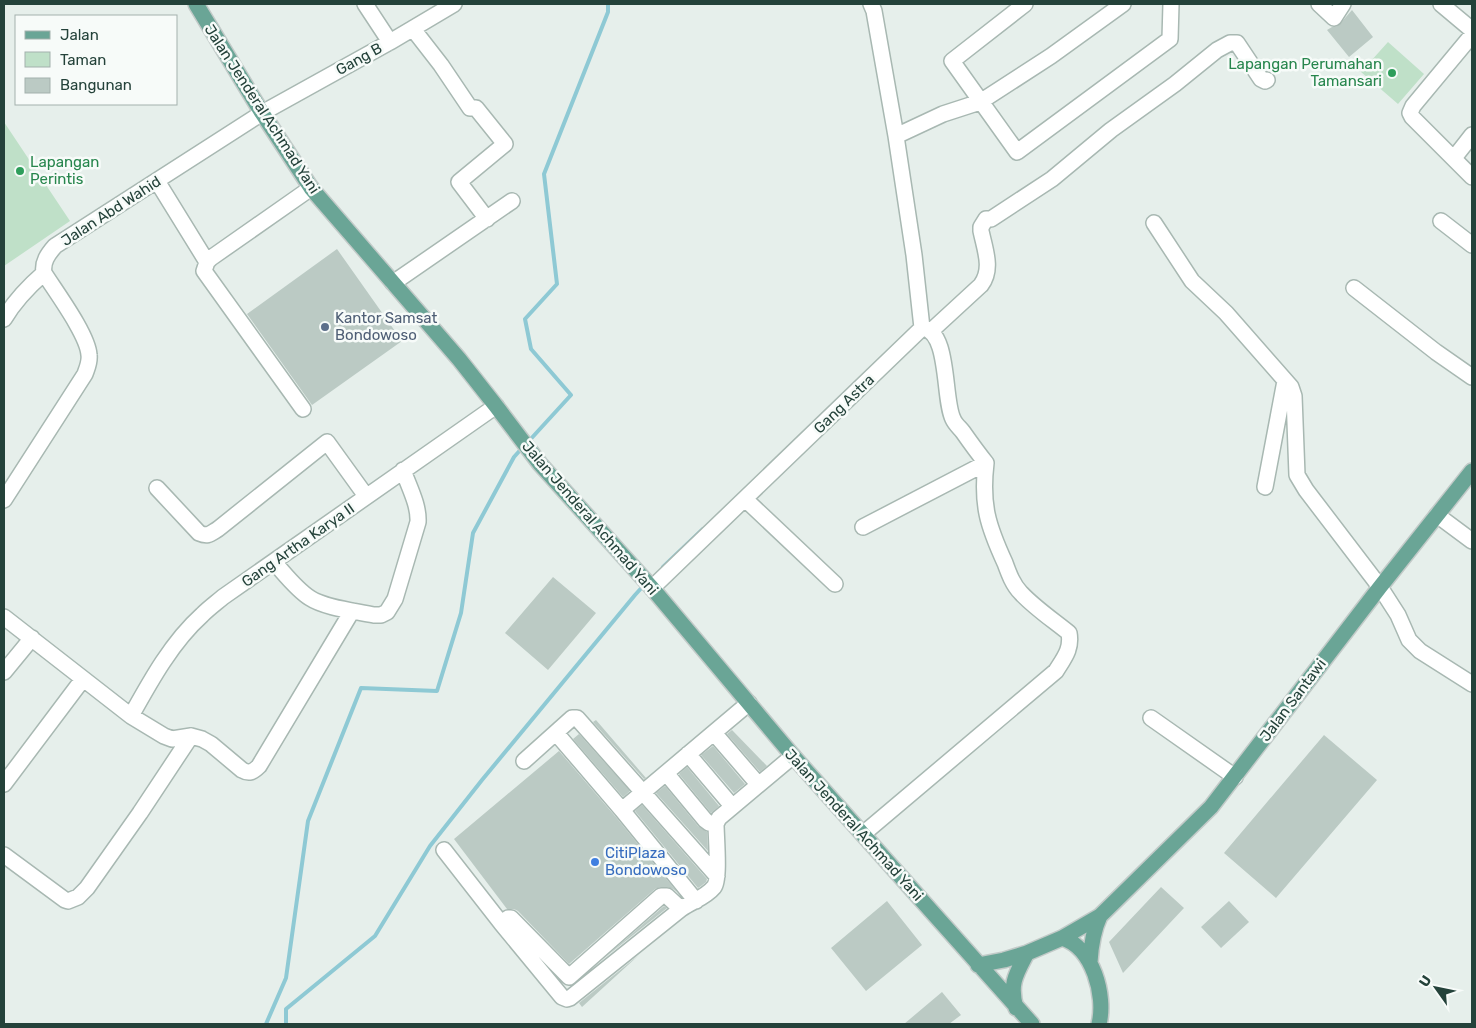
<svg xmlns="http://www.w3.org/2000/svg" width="1476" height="1028" viewBox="0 0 1476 1028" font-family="Rubik,sans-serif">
<rect width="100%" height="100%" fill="#e6efeb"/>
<path fill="#bfe0c8" d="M1388 42 1424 74 1398 104 1361 72Z
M4 122 70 221 4 266Z"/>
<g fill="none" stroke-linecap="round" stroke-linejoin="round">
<path stroke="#8ec9d4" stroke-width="4" d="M528 442 571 395 531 349 525 319 557 284 544 174 608 12V4
M663 567 703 529
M266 1024 286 978 308 821 361 688 437 691 461 613 473 533 514 457 523 447
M286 1024V1009L375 936 430 846 482 780 635 595 645 584"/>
</g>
<path fill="#bbcac4" d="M1352 10 1373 37 1349 57 1327 30 1332 27 1338 26Z
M337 249 402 341 312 405 247 314Z
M553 577 596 613 548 670 505 633Z
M596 720 646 778 644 779 593 722Z
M732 730 767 766 760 772 727 734Z
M579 734 630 791 623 797 573 739Z
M1324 735 1377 780 1276 898 1224 853Z
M713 746 745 784 734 793 701 755Z
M559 751 615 816 677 892 673 889 667 887H660L655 889 569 964 518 911 514 909H507L454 839Z
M687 767 719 806 711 813 679 774Z
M665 786 698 826 707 832 708 851 656 793Z
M642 805 707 879 706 882 701 886 698 888 635 811Z
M1161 887 1184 908 1123 973 1109 942Z
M887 901 922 945 866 991 831 948Z
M1229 901 1249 922 1221 948 1201 927Z
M664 906 667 908 603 959Z
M639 955 582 1007 579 1003Z
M942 992 961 1015 949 1024H904Z"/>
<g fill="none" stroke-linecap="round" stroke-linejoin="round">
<g stroke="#a8b8b2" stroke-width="18">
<path id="minor" d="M365 4 390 42
M871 4 874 11 896 136
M1025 4 952 61 1017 152 1170 39 1171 4
M1319 4 1334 18 1343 4
M1441 4 1472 30
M413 29 441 65 470 108H476L505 144 459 182 487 219
M1472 35 1413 106 1410 113 1412 117 1472 177
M1454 158 1472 135
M157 181 207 262
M1441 221 1472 245
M1154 223 1192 281 1226 313 1291 387 1294 396 1297 475 1306 490 1380 587 1398 615 1409 640 1420 651 1472 684
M393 283 512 201
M1354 288 1436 352 1472 377
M4 319C15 300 28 287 44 273
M922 328 914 255 896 136 943 114 980 102 1051 56 1123 4
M931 331 981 285C993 269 985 250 981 231V227L986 219H991L1052 179 1111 130 1175 84 1217 50 1230 43H1237L1261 79 1265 81 1267 80
M303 409 204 271 207 262 211 258 311 188
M1265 487 1285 381
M157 488 199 533C208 537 210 534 218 529L327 442 366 496
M745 499 835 584
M4 500 85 374C87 368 90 362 89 355 88 335 56 292 44 273 42 262 48 254 55 246L262 113 390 42 454 4
M1437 515 1472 541
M863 527 986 463
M274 562C285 574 296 589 310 598 325 608 356 611 374 615H381L387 612 395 599 418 522C419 505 409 487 403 470
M652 588 922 328C950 330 943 400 953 419 955 424 960 428 963 432 970 442 978 453 986 463
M4 617 131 716 164 736 172 739 191 736 202 739 211 744 242 770C249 774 253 772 259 766L352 611
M4 672 32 638
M131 716C151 680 172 642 202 615 209 608 216 603 223 597L496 406
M1151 718 1235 777
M556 733 622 810 696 901
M714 733 758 784
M688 754 732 806
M524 761 572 718H577L717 876
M666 773 705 820 709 823 716 824
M4 784 83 679
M622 810 749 703
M863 834 1056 671C1064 658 1072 649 1069 633 1053 620 1035 608 1021 593 1013 585 1009 574 1005 563 988 526 981 505 986 463
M444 850 501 923 562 997 567 999 570 998 681 909C692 901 705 898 714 887 720 880 716 836 716 824L719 818 793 756
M4 855 65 900 68 901 78 897 87 888 140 813 191 736
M501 923 508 918H511L569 977 661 896H667L681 909"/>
</g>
<g stroke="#c2cac8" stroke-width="18">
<path id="major" d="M196 4 262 113 311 188 459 359 496 406 540 464 652 588 793 756 1032 1024
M1062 938C1093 947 1106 996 1099 1024
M1090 962C1091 945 1093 931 1100 916
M978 965 1004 960 1027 953 1062 938 1100 916 1211 807 1380 587 1472 471
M1016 1008C1009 984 1016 974 1027 953"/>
</g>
<use href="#minor" stroke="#fff" stroke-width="15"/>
<use href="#major" stroke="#6aa596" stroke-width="15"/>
</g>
<g fill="#2e9e5b" stroke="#f7fbf9" stroke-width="2">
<circle cx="1392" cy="73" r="5"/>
<circle cx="20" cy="171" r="5"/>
</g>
<circle fill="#5c6f8a" stroke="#f7fbf9" stroke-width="2" cx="325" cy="327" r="5"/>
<circle fill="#3f7fe0" stroke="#f7fbf9" stroke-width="2" cx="595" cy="862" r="5"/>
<g text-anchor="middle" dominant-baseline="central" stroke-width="5" stroke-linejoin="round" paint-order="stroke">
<g font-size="15" fill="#24423a" stroke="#f7fbf9">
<text transform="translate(359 59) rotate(-29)">Gang B</text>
<text transform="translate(262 109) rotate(57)">Jalan Jenderal Achmad Yani</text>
<text transform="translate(111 211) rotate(-33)">Jalan Abd Wahid</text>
<text transform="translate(844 404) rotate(-44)">Gang Astra</text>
<text transform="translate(590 518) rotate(49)">Jalan Jenderal Achmad Yani</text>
<text transform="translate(298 545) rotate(-35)">Gang Artha Karya II</text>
<text transform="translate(1293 700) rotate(-53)">Jalan Santawi</text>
<text transform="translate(854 825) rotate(48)">Jalan Jenderal Achmad Yani</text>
</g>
<g font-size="15" fill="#27864d" stroke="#f7fbf9" text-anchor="end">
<text x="1382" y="64">Lapangan Perumahan<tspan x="1382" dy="17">Tamansari</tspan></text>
<text x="30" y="162" text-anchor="start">Lapangan<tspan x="30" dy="17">Perintis</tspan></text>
</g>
<g font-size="15" fill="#4e5e75" stroke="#f7fbf9" text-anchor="start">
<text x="335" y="318">Kantor Samsat<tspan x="335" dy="17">Bondowoso</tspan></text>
</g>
<g font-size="15" fill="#366cbe" stroke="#f7fbf9" text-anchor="start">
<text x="605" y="853">CitiPlaza<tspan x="605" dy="17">Bondowoso</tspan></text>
</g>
</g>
<rect width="1476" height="1028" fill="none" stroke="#24423a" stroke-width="10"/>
<rect x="15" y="15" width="162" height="90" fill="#f7fbf9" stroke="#a3b1ad"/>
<rect x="25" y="31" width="25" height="8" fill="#6aa596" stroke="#a3b1ad"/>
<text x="60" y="40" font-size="15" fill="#24423a">Jalan</text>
<rect x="25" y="52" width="25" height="15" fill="#bfe0c8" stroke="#a3b1ad"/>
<text x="60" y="65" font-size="15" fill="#24423a">Taman</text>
<rect x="25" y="78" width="25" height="15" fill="#bbcac4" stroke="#a3b1ad"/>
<text x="60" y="90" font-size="15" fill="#24423a">Bangunan</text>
<g transform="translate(1436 988) rotate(303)" stroke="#f7fbf9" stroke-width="4" paint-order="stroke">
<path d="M0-4L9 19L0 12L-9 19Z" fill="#24423a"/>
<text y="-8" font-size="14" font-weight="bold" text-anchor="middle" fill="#24423a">U</text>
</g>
</svg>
